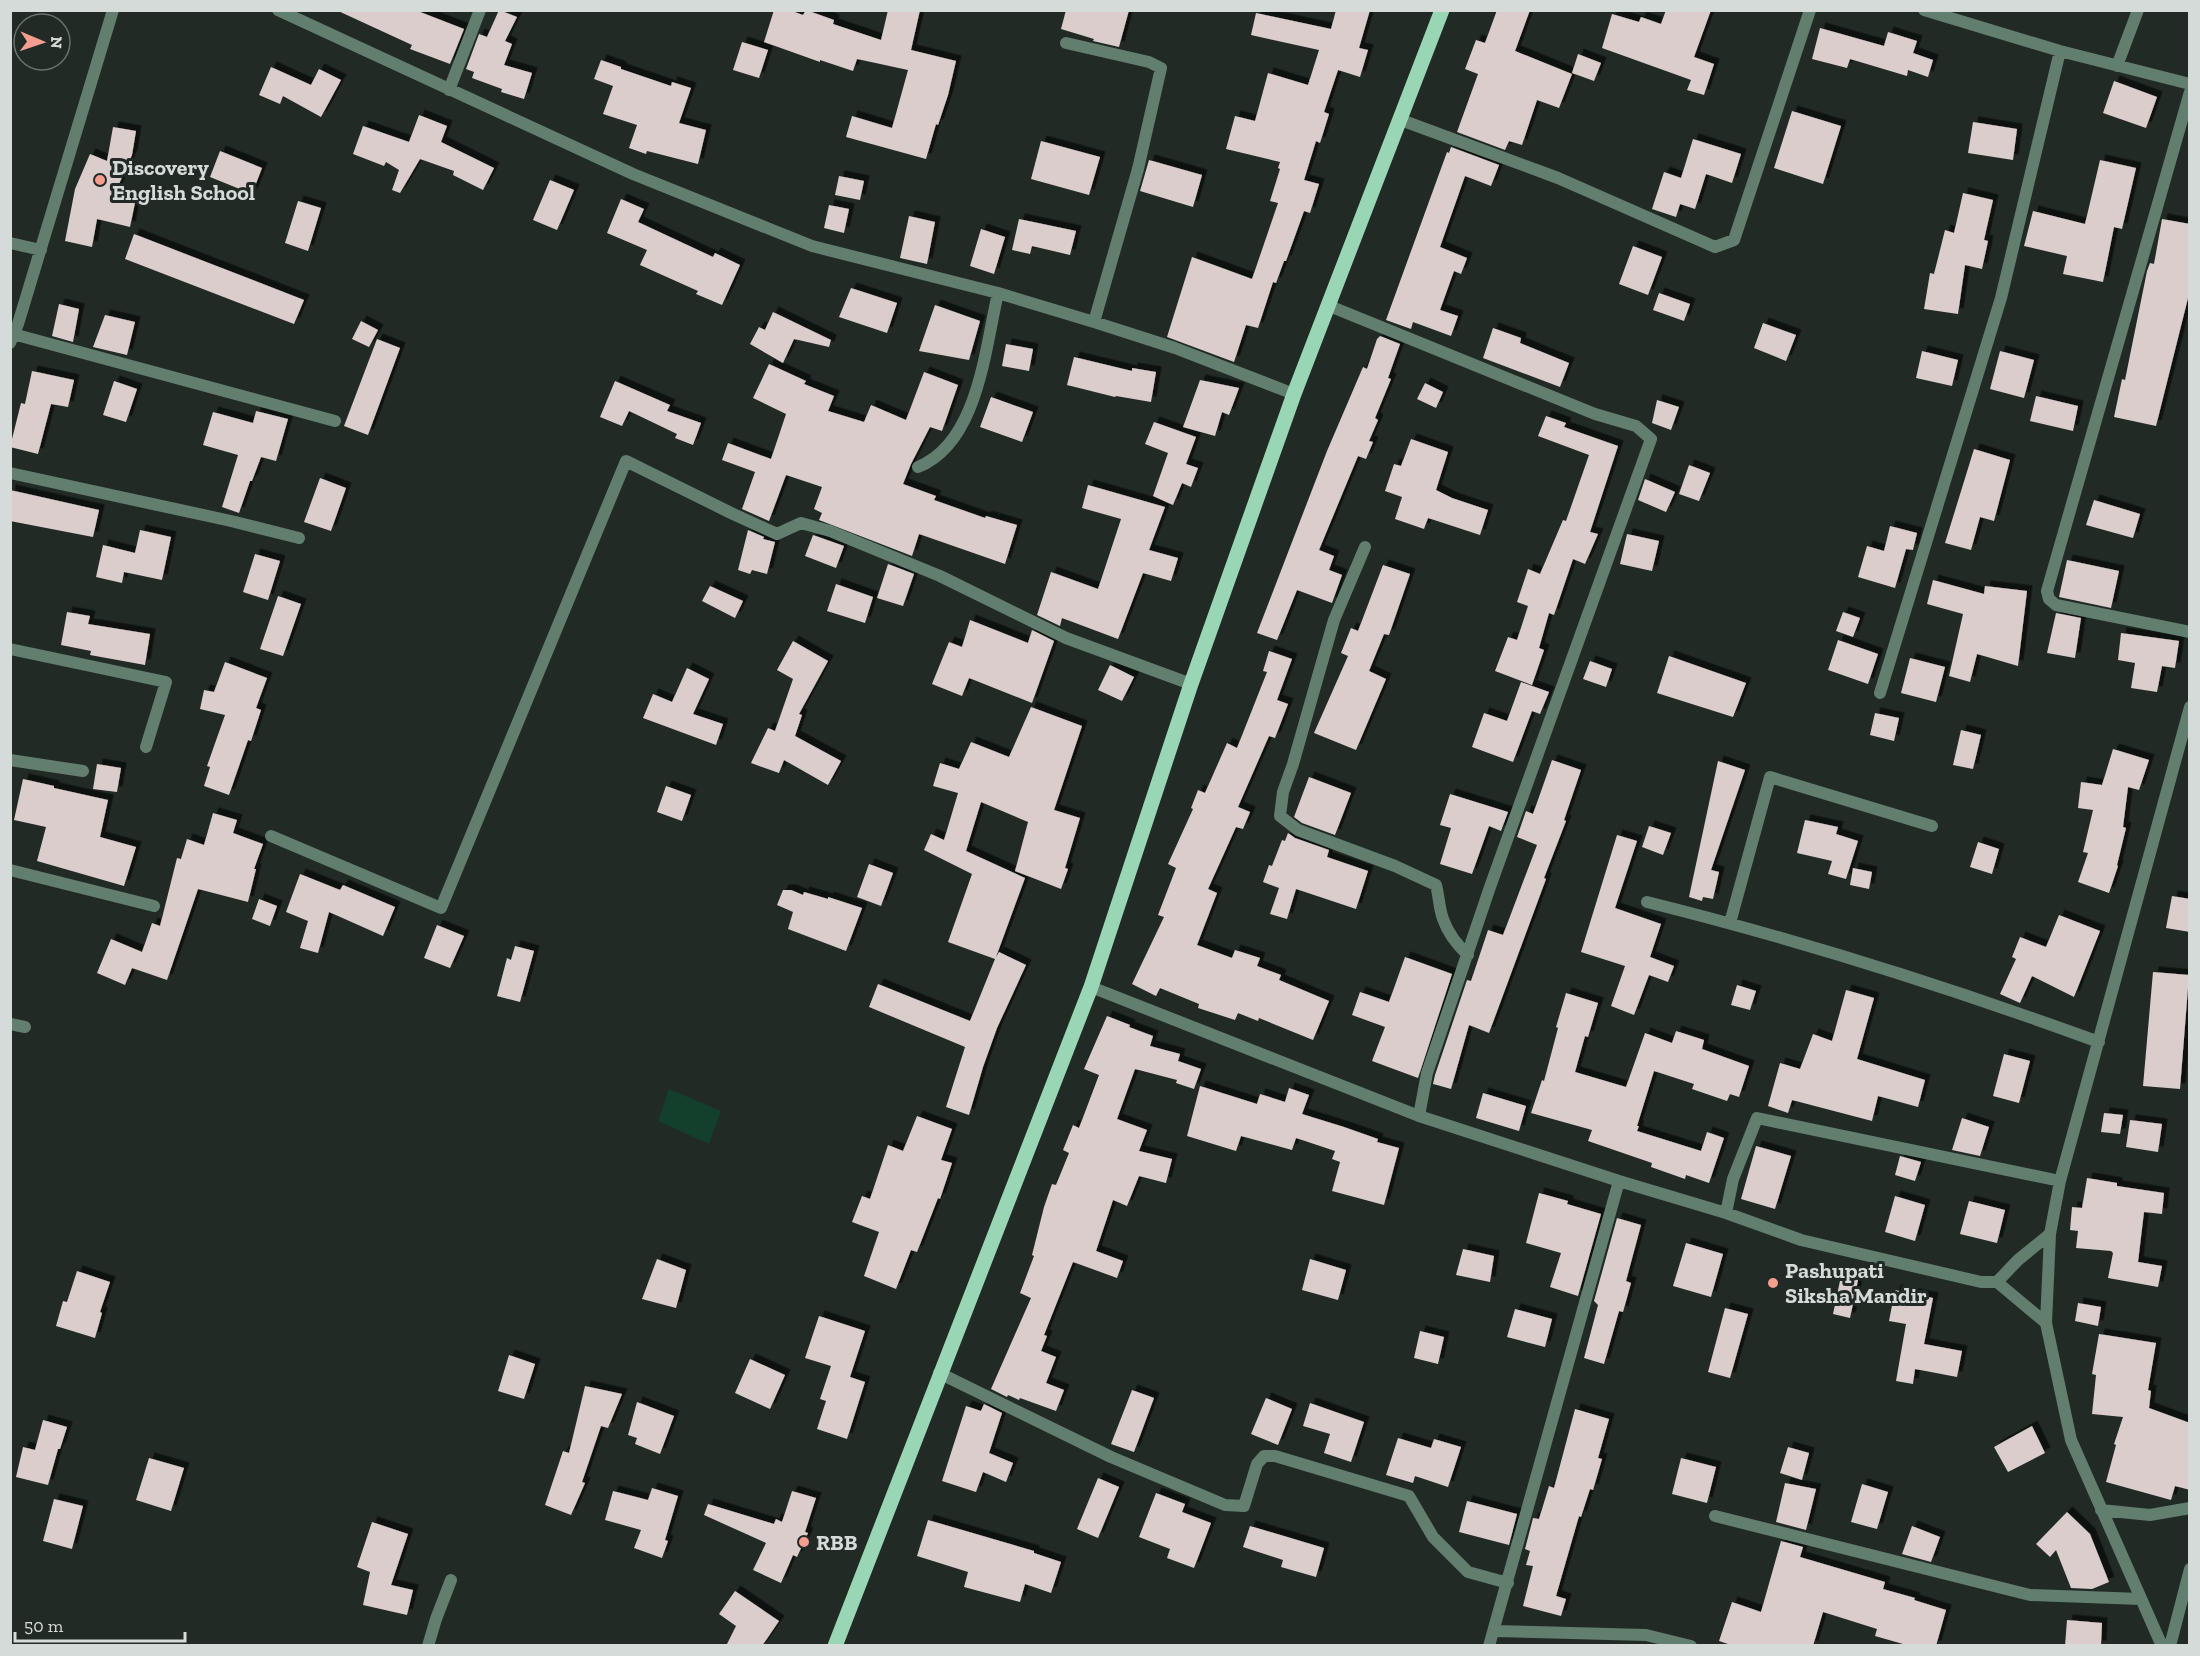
<svg xmlns="http://www.w3.org/2000/svg" width="2200" height="1656" viewBox="0 0 2200 1656" font-family="'Zilla Slab',serif">
<defs>
<filter id="shadow"><feDropShadow dx="5.5" dy="-5.5" stdDeviation="0" flood-color="#0009"/></filter>
</defs>
<rect width="100%" height="100%" fill="#212a25"/>
<path fill="#13402c" d="M669 1089 721 1111 709 1144 658 1121Z"/>
<path fill="#dacdcb" filter="url(#shadow)" d="M336 10H415L464 29 450 64 410 49 412 45Z
M499 10 517 17 505 41 512 44 504 65 532 73 524 99 501 92 502 89 472 78 474 72 466 69 479 34 487 37Z
M774 10H789L803 15 806 10 834 20 833 24 881 40 888 10H920L911 50 956 61 948 95 938 125 936 124 926 159 846 137 852 116 892 128 908 70 857 59 853 71 820 60V62L764 42Z
M1066 10H1129L1119 47 1093 41 1094 39 1061 29Z
M1336 10H1370L1359 48 1368 50 1360 77 1338 70 1324 112 1329 114 1320 143 1316 141 1304 180 1319 184 1310 213 1304 211 1286 261H1284L1276 283 1273 282 1258 328 1246 325 1234 362 1167 337 1192 257 1252 279 1278 203 1270 201 1280 169 1278 168 1280 162 1226 149 1235 116 1255 121 1268 73 1308 85 1319 50 1251 35 1256 13 1331 29Z
M1497 10H1530L1515 51 1572 74 1559 108 1537 100 1522 145 1509 141 1505 150 1457 132 1478 74 1465 69 1476 40 1485 43Z
M1666 10H1711L1694 57 1714 64 1704 95 1687 90 1691 80 1602 48 1612 14 1639 22 1641 17 1661 24Z
M1820 28 1884 46 1888 32 1917 41 1913 53 1933 60 1928 77 1908 70 1907 76 1850 59 1847 68 1812 59Z
M742 42 768 50 759 78 733 70Z
M1578 54 1601 63 1594 81 1572 73Z
M601 60 621 67V69L671 86 672 82 691 88 679 123 706 130 698 164 647 151 646 154 629 148 637 125 603 114 613 86 594 79Z
M271 67 311 85 319 69 341 80 321 117 283 96 280 104 259 95Z
M2114 81 2157 97 2146 128 2103 113Z
M1792 111 1841 126 1823 184 1774 168Z
M419 115 447 126 441 142 494 168 483 190 453 175 454 171 420 159 400 193 392 190 399 170 386 162 384 166 353 154 363 126 409 142Z
M1973 122 2017 129 2013 160 1968 153Z
M113 127 136 131 132 155 115 193 136 198 130 227 97 219 92 247 65 241 75 189 90 154 107 161Z
M1693 139 1741 154 1732 183 1706 174 1695 209 1680 204 1676 217 1652 209 1664 172 1681 178Z
M1041 141 1100 157 1089 195 1031 179Z
M1451 147 1499 165 1491 186 1465 176 1440 247 1467 258 1461 274 1454 271 1440 310 1458 316 1451 336 1413 322 1411 329 1386 320 1447 152 1449 153Z
M220 151 262 168 252 194 210 177Z
M1149 160 1202 175 1193 207 1140 191Z
M2100 160 2136 168 2122 229 2114 227 2103 282 2063 274 2067 256 2024 246 2033 211 2085 224Z
M839 176 864 181 860 200 835 195Z
M550 180 574 190 557 230 533 220Z
M1963 193 1993 200 1984 240 1988 241 1982 269 1965 265 1958 314 1924 309 1930 273 1934 274 1945 230 1954 233Z
M621 199 644 209 638 222 713 257 715 253 740 265 722 305 696 294 698 291 640 265 647 250 607 233Z
M298 201 321 208 308 251 285 243Z
M829 205 849 209 844 233 824 228Z
M909 216 935 222 927 264 900 258Z
M1019 219 1076 231 1070 255 1032 246 1030 254 1012 250Z
M2162 219 2190 224V290L2156 426 2114 417 2122 379 2125 380 2147 271 2150 263 2154 264Z
M981 229 1005 237 994 274 970 266Z
M134 234 304 300 294 324 125 259Z
M1633 246 1662 257 1648 295 1619 284Z
M851 288 897 303 887 333 839 317Z
M1659 293 1690 304 1684 321 1653 310Z
M59 304 79 309 73 342 52 336Z
M935 305 980 321 969 360 919 351Z
M773 312 831 340 829 347 794 339 783 363 750 344 759 327 765 330Z
M105 315 135 322 127 355 93 347Z
M361 321 378 330 369 347 352 339Z
M1763 323 1796 335 1786 361 1754 348Z
M1493 328 1521 338 1520 343 1569 363 1560 387 1483 358Z
M1380 336 1400 344 1388 378 1391 379 1375 418 1378 420 1369 441 1373 442 1366 459 1358 456 1319 550 1334 556 1329 570 1342 575 1332 603 1297 590 1277 640 1257 633 1327 451 1363 367 1367 369 1377 339Z
M377 339 400 348 368 435 344 426Z
M1006 344 1033 349 1029 371 1002 366Z
M1922 351 1958 360 1952 386 1916 378Z
M2000 351 2034 360 2024 398 1990 389Z
M1074 357 1132 371V368L1156 372 1151 402 1116 396 1115 397 1067 385Z
M769 364 806 381 804 384 834 396 828 411 864 422 871 405 906 420 924 372 958 385 942 431 930 427 911 464 903 484 936 496 934 500 985 518 986 516 1017 525 1005 564 919 534 912 556 819 520 822 513 814 509 822 487 786 475 769 521 742 509 755 472 722 460 728 443 771 459 786 414 753 398Z
M32 371 74 380 68 407 51 404 38 454 10 447 21 403 25 404Z
M1200 380 1239 388 1229 415 1222 412 1215 436 1183 427Z
M114 381 137 389 126 422 103 415Z
M615 381 670 405 667 411 701 423 693 445 675 438 677 434 629 411 622 426 600 417Z
M1425 383 1443 392 1436 408 1417 399Z
M2036 396 2078 406 2073 431 2030 421Z
M991 397 1033 412 1022 442 980 427Z
M1657 400 1679 407 1671 430 1652 423Z
M256 411 288 419 276 461 261 457 252 481H250L239 513 222 507 238 455 203 445 213 412 253 423Z
M1546 416 1566 423 1564 427 1618 446 1590 532 1598 534 1585 564 1573 559 1554 615 1549 613 1539 648 1544 650 1532 685 1495 671 1508 637 1517 640 1528 606 1517 602 1528 569 1540 574 1563 520 1566 521 1589 455 1538 436Z
M1154 422 1196 437 1186 464 1198 468 1191 487 1182 483 1173 505 1153 496 1168 453 1145 444Z
M1411 439 1448 452 1436 490 1452 498 1488 510 1480 535 1428 518 1424 529 1395 519 1402 497 1385 491 1394 464 1401 466Z
M1974 449 2010 460 1994 521 1980 517 1971 550 1945 543Z
M1689 465 1710 473 1699 501 1679 494Z
M320 478 346 488 331 531 304 522Z
M1645 479 1675 492 1666 512 1638 500Z
M1088 485 1165 507 1149 550 1178 558 1171 581 1143 573 1118 639 1062 618 1060 626 1037 615 1051 572 1098 589 1121 519 1082 508Z
M10 490 99 510 93 537 10 521Z
M2094 500 2140 514 2133 538 2086 525Z
M1890 526 1917 533 1913 550 1906 549 1895 588 1858 577 1867 546 1884 551Z
M140 530 171 537 162 580 124 572 122 583 96 577 103 545 135 553Z
M748 530 764 537 763 539 775 542 767 574 752 570 750 574 738 570Z
M1627 534 1659 541 1652 571 1620 564Z
M813 535 844 546 836 568 805 556Z
M255 554 280 561 268 600 243 592Z
M2067 560 2119 571 2111 608 2059 597Z
M888 564 914 574 903 606 877 598Z
M1383 565 1410 574 1389 635 1384 634 1369 671 1386 679 1356 750 1314 733 1348 656 1341 653 1351 628 1358 631Z
M1933 580 1984 594 1985 586 2027 591 2018 666 1977 654 1970 682 1949 676 1963 614 1927 604Z
M836 584 873 597 865 623 827 611Z
M710 586 743 601 735 618 702 601Z
M278 596 301 604 283 656 260 649Z
M67 612 90 616 88 624 150 634 145 665 90 655 91 651 61 645Z
M1843 612 1860 618 1853 637 1836 631Z
M2056 613 2081 618 2075 658 2047 653Z
M970 620 1028 643 1032 630 1054 641 1032 703 969 678 962 696 932 684 949 642 962 647Z
M2121 633 2179 641 2175 668 2162 666 2157 692 2131 688 2135 663 2118 660Z
M1838 640 1878 654 1868 684 1828 670Z
M793 641 828 661 799 714 802 715 795 736 841 761 828 785 784 760 779 773 751 763 768 728 775 731 793 679 777 670Z
M1269 651 1292 659 1277 700 1288 704 1275 738 1269 736 1238 807 1250 812 1243 829 1236 827 1208 889 1217 893 1197 945 1232 958 1235 950 1260 958 1257 966 1281 975 1279 980 1329 1001 1313 1040 1259 1018 1258 1021 1238 1013 1235 1020 1198 1008 1199 1004 1160 988 1156 996 1132 984 1164 917 1158 915 1176 868 1168 864 1193 809 1191 808 1198 790 1205 793 1227 743 1237 748 1267 672 1263 671Z
M1669 656 1746 683 1733 717 1657 693Z
M1910 658 1945 667 1936 702 1901 693Z
M1590 661 1612 669 1606 687 1583 679Z
M225 662 267 678 256 708 261 710 251 741 248 740 229 795 204 786 210 767 207 766 225 715 200 709 204 690 214 692Z
M1110 665 1134 677 1122 701 1098 690Z
M687 668 709 679 693 714 723 724 716 745 643 718 653 694 672 702Z
M1521 682 1549 692 1540 714 1532 711 1513 762 1472 747 1484 713 1507 721Z
M1031 707 1082 726 1054 810 1080 818 1065 868 1068 869 1061 889 1015 871 1028 822 981 802 966 851 1025 878 996 957 999 952 1026 965 997 1028 983 1067 969 1115 946 1107 965 1047 869 1007 878 984 970 1021 995 959 948 942 972 874 924 850 931 834 944 840 958 793 933 786 940 763 959 769 971 742 1009 757Z
M1875 713 1899 718 1894 741 1870 735Z
M1961 730 1981 735 1973 769 1953 765Z
M2113 749 2149 760 2139 790 2128 787 2123 827 2126 828 2117 865 2118 866 2109 893 2078 882 2088 853 2083 852 2093 810 2078 808 2081 782 2102 785Z
M1552 760 1581 770 1564 820 1566 821 1544 878 1546 879 1489 1033 1469 1025 1451 1089 1437 1085 1433 1084 1435 1075 1467 980 1471 981 1488 930 1503 935 1537 845 1517 837 1526 811 1533 814Z
M1718 761 1745 770 1711 870 1719 872 1713 899 1703 897 1702 901 1689 897Z
M97 764 121 768 117 792 93 789Z
M1309 777 1351 793 1335 835 1302 823 1294 817Z
M23 779 54 786V788L108 800 100 837 136 847 124 886 37 861 46 827 14 820Z
M666 786 691 795 682 821 657 812Z
M1450 794 1508 812 1501 831 1489 826 1472 874 1440 864 1451 828 1440 825Z
M213 813 237 820 233 833 263 844 254 869H256L248 902 198 889 167 980 132 968 125 985 97 973 111 939 142 952 152 923 160 926 177 858 181 859 187 839 204 845Z
M1805 820 1838 827 1836 834 1858 841 1846 879 1828 874 1832 861 1797 853Z
M1649 826 1671 833 1663 855 1642 847Z
M1288 833 1295 838 1329 850 1327 857 1368 871 1356 909 1296 889 1287 919 1270 914 1279 888 1263 882 1269 865 1272 866 1282 840 1285 841Z
M1617 835 1637 841 1615 908 1661 924 1650 957 1674 966 1668 982 1649 975 1634 1015 1611 1006 1625 966 1581 952Z
M1978 842 1999 849 1992 874 1970 867Z
M869 864 893 873 881 906 857 897Z
M1853 868 1872 872 1869 889 1850 885Z
M300 874 340 890 343 885 395 907 383 936 329 912 318 953 300 948 308 921 286 912Z
M783 890H791L803 895 804 892 828 899V897L862 908 846 951 788 929 793 912 777 905Z
M2172 896 2190 899V932L2166 928Z
M259 899 277 906 270 926 252 919Z
M2059 915 2100 931 2074 997 2032 976 2020 1003 2000 994 2016 959 2012 957 2020 937 2046 947Z
M437 925 464 936 450 968 424 958Z
M515 946 534 951 520 1002 497 996 507 958 511 960Z
M1405 957 1452 974 1418 1078 1372 1061 1385 1027 1352 1015 1360 992 1389 1002Z
M2153 972 2189 975 2180 1089 2143 1086Z
M1737 985 1756 991 1750 1010 1731 1005Z
M1846 990 1874 998 1857 1059 1925 1080 1918 1107 1878 1096 1872 1121 1792 1100 1788 1113 1768 1106 1780 1063 1800 1069 1813 1034 1832 1041Z
M1566 993 1598 1003 1588 1037 1585 1036 1575 1072 1626 1087 1645 1033 1672 1043 1676 1031 1704 1040 1702 1049 1749 1066 1739 1097 1730 1094 1727 1101 1692 1089 1694 1084 1654 1071 1637 1126H1639L1637 1131 1701 1151 1707 1132 1724 1138 1709 1183 1686 1175 1685 1179 1651 1167 1652 1163 1588 1141 1592 1130 1531 1113 1542 1080 1544 1081 1558 1028 1556 1027Z
M1107 1016 1130 1025 1129 1027 1153 1036 1150 1046 1180 1054 1178 1061 1201 1069 1194 1089 1176 1083 1177 1080 1135 1069 1117 1119 1147 1130 1139 1151 1172 1159 1166 1183 1139 1176 1127 1206 1113 1200 1096 1251 1123 1261 1117 1278 1073 1262 1044 1335 1047 1336 1041 1351 1056 1357 1046 1383 1064 1390 1056 1411 1020 1398 1019 1400 1008 1395 1007 1397 991 1389 1031 1298 1020 1293 1034 1256 1032 1255 1044 1207 1052 1184 1056 1185 1069 1153 1063 1150 1073 1125 1079 1128 1099 1075 1084 1069Z
M2004 1054 2030 1061 2019 1103 1993 1096Z
M1200 1086 1257 1104 1260 1094 1285 1102 1289 1088 1309 1095 1302 1114 1344 1127 1378 1139 1377 1142 1399 1148 1384 1205 1332 1191 1340 1162 1332 1159 1335 1151 1296 1138 1292 1150 1241 1136 1236 1151 1187 1136Z
M1483 1093 1526 1106 1519 1131 1476 1118Z
M2104 1113 2123 1115 2120 1134 2101 1132Z
M917 1116 952 1129 941 1160 952 1163 940 1199 938 1198 917 1252 911 1250 896 1289 864 1276 879 1232 852 1222 862 1196 870 1199 888 1145 903 1151Z
M1962 1118 1989 1127 1980 1156 1952 1150Z
M2130 1120 2162 1124 2158 1152 2126 1147Z
M1756 1146 1791 1156 1775 1209 1741 1199Z
M1900 1156 1921 1162 1915 1181 1895 1175Z
M2087 1178 2117 1183V1186L2164 1193 2162 1214 2144 1212 2138 1262 2162 1266 2158 1287 2108 1278 2113 1253 2111 1251 2076 1248 2078 1231 2070 1230 2072 1207 2082 1208Z
M1539 1193 1568 1201 1567 1204 1601 1214 1578 1296 1550 1287 1561 1253 1526 1243Z
M1895 1196 1925 1205 1915 1241 1885 1232Z
M1969 1201 2005 1210 1997 1243 1960 1234Z
M1617 1218 1641 1225 1626 1281 1631 1283 1623 1312 1619 1311 1604 1364 1584 1358 1598 1305 1594 1301Z
M1686 1243 1723 1254 1711 1297 1673 1286Z
M1463 1249 1494 1256 1490 1282 1456 1275Z
M657 1259 686 1270 676 1308 642 1299Z
M1310 1259 1346 1270 1338 1300 1302 1290Z
M77 1271 110 1282 100 1312 102 1313 95 1338 56 1326 63 1301 67 1302Z
M1841 1276 1858 1280 1850 1318 1833 1314Z
M1895 1290 1933 1298 1924 1344 1962 1351 1957 1377 1915 1369 1913 1384 1896 1381 1906 1324 1889 1321Z
M2078 1303 2101 1307 2098 1326 2075 1321Z
M1725 1308 1748 1314 1730 1378 1708 1372Z
M1515 1309 1552 1319 1545 1347 1507 1337Z
M819 1316 865 1331 850 1377 865 1382 847 1439 817 1429 826 1401 820 1399 831 1366 805 1358Z
M1420 1331 1444 1337 1438 1364 1414 1358Z
M2099 1334 2156 1343 2148 1390 2151 1391 2149 1408 2190 1423V1490L2175 1486 2171 1500 2106 1482 2116 1445 2114 1444 2123 1417 2092 1414 2096 1375 2092 1374Z
M509 1355 535 1364 524 1399 498 1391Z
M750 1359 785 1375 770 1409 735 1393Z
M585 1386 622 1394 608 1428 601 1426 582 1482 585 1483 571 1515 545 1505 563 1451 569 1453Z
M1132 1390 1154 1398 1134 1452 1111 1444Z
M1266 1398 1292 1409 1278 1445 1251 1434Z
M637 1402 674 1416 660 1454 635 1444 637 1438 628 1435Z
M1310 1403 1364 1422 1351 1462 1324 1453 1330 1434 1303 1426Z
M984 1404 1002 1413 989 1453 1013 1463 1006 1482 983 1472 976 1492 942 1481 966 1406 981 1411Z
M1575 1409 1609 1419 1598 1458 1602 1459 1593 1490 1590 1489 1581 1517 1579 1516 1556 1596 1566 1599 1561 1616 1523 1606 1533 1566 1526 1565 1530 1551 1525 1549 1533 1518 1539 1519 1549 1486 1554 1488Z
M43 1420 67 1427 60 1449H58L48 1485 16 1477 23 1447 35 1450Z
M2032 1426 2045 1453 2008 1472 1994 1447Z
M1398 1438 1431 1448 1434 1439 1461 1447 1448 1487 1415 1476 1413 1483 1386 1475Z
M1788 1447 1809 1453 1802 1480 1780 1473Z
M149 1458 184 1468 171 1511 136 1500Z
M1681 1458 1716 1467 1707 1503 1672 1494Z
M1098 1478 1119 1487 1098 1538 1077 1529Z
M1785 1483 1816 1489 1806 1530 1776 1522Z
M1862 1484 1888 1492 1877 1529 1851 1522Z
M652 1488 678 1496 665 1540 668 1541 662 1558 634 1548 641 1530 605 1520 613 1491 648 1500Z
M792 1491 816 1498 805 1532 808 1533 797 1557 793 1555 781 1583 753 1570 766 1543 704 1515 708 1504 774 1524 776 1519 782 1522Z
M1156 1493 1185 1504 1182 1512 1211 1523 1194 1568 1167 1558 1170 1549 1139 1537Z
M54 1499 83 1506 72 1549 43 1541Z
M1467 1501 1517 1514 1509 1545 1459 1532Z
M2067 1512 2090 1534 2109 1582 2092 1589 2071 1588 2056 1550 2050 1557 2036 1544Z
M928 1520 1034 1551V1553L1061 1562 1051 1593 1025 1584 1020 1602 964 1587 968 1572 917 1556Z
M372 1522 408 1534 391 1585 413 1590 407 1615 363 1605 370 1572 357 1567Z
M1250 1526 1324 1548 1316 1577 1281 1567 1283 1560 1243 1547Z
M1912 1526 1940 1537 1931 1562 1902 1554Z
M1781 1541 1803 1547 1800 1557 1885 1582 1883 1589 1915 1598 1914 1600 1946 1610 1936 1646H1910L1875 1636 1877 1629 1823 1612 1813 1646H1734L1719 1641 1732 1602 1761 1612Z
M735 1591 779 1621 762 1646H726L736 1626 719 1614Z
M2067 1620 2102 1623 2101 1646H2065Z"/>
<g fill="none" stroke-linecap="round" stroke-linejoin="round">
<path stroke="#617e6f" stroke-width="12" d="M278 10 633 174 812 246 998 293 1094 322 1175 348 1294 394
M1924 10 2060 51 2190 84
M1066 43 1149 62 1161 68 1138 169 1094 322
M2117 66 2138 10
M449 90 480 10
M2190 92 2047 591 2049 599 2056 605 2190 632
M1401 120 1558 178 1715 247 1734 240 1810 10
M10 243 41 250
M1327 305 1595 414 1636 426 1651 439 1490 887 1427 1073 1419 1116
M13 334 335 421
M10 343 18 324 113 10
M918 467C978 443 985 349 998 293
M10 473 231 521 299 538
M1365 547 1334 620 1293 764 1283 792 1280 816 1298 830 1395 866 1436 885C1439 896 1439 908 1443 919 1448 933 1457 945 1468 955
M10 649 166 682 146 747
M1880 693 2001 298 2060 51
M10 760 83 771
M271 836 441 908 626 461 731 513 777 534 801 523 830 531 940 576 1066 638 1191 684
M10 870 154 906
M1647 902C1800 940 1951 988 2099 1042
M1730 923 1770 777 1932 826
M1091 987 1419 1116 1619 1181 1726 1213 1801 1240 1981 1282H1997L2018 1260 2050 1234 2060 1181 2190 707
M10 1024 25 1027
M1726 1213 1733 1179 1757 1118 2060 1181
M2050 1234 2046 1323 2071 1440 2162 1646
M1997 1282 2046 1323
M939 1373 1111 1457 1225 1505 1244 1506 1257 1464 1264 1456H1275L1409 1496 1433 1537 1468 1572 1508 1583
M2101 1510 2150 1515 2190 1508
M1715 1516 2030 1595 2141 1599
M1494 1631 1646 1635 1691 1646
M428 1646 436 1619 451 1580
M1489 1646 1619 1181
M2170 1646 2190 1569"/>
<path stroke="#99d6b6" stroke-width="15" d="M835 1646 1091 987 1191 684 1294 394 1442 10"/>
</g>
<g fill="#f59d8f" stroke="#212a25" stroke-width="2">
<circle cx="100" cy="180" r="6"/>
<circle cx="1773" cy="1283" r="6"/>
<circle cx="804" cy="1542" r="6"/>
</g>
<g text-anchor="middle" dominant-baseline="central" stroke-width="6" stroke-linejoin="round" paint-order="stroke">
<g font-size="22" font-weight="bold" fill="#d5dbd8" stroke="#212a25" text-anchor="start">
<text x="112" y="167">Discovery<tspan x="112" dy="25">English School</tspan></text>
<text x="1785" y="1270">Pashupati<tspan x="1785" dy="25">Siksha Mandir</tspan></text>
<text x="816" y="1542">RBB</text>
</g>
</g>
<rect width="2200" height="1656" fill="none" stroke="#d5dbd8" stroke-width="24"/>
<g transform="translate(42 42) rotate(92)"><circle r="28" fill="#212a25" stroke="#69716d" stroke-width="1.5"/>
<path d="M0-4.5L10 22L0 15L-10 22Z" fill="#f59d8f"/>
<text y="-9" font-size="16" font-weight="bold" text-anchor="middle" fill="#d5dbd8">N</text>
</g>
<path d="M15 1632v9h170v-9" fill="none" stroke="#d5dbd8" stroke-width="3"/>
<text x="24" y="1632" font-size="18" fill="#d5dbd8" stroke="#212a25" stroke-width="4.5" paint-order="stroke">50 m</text>
</svg>
